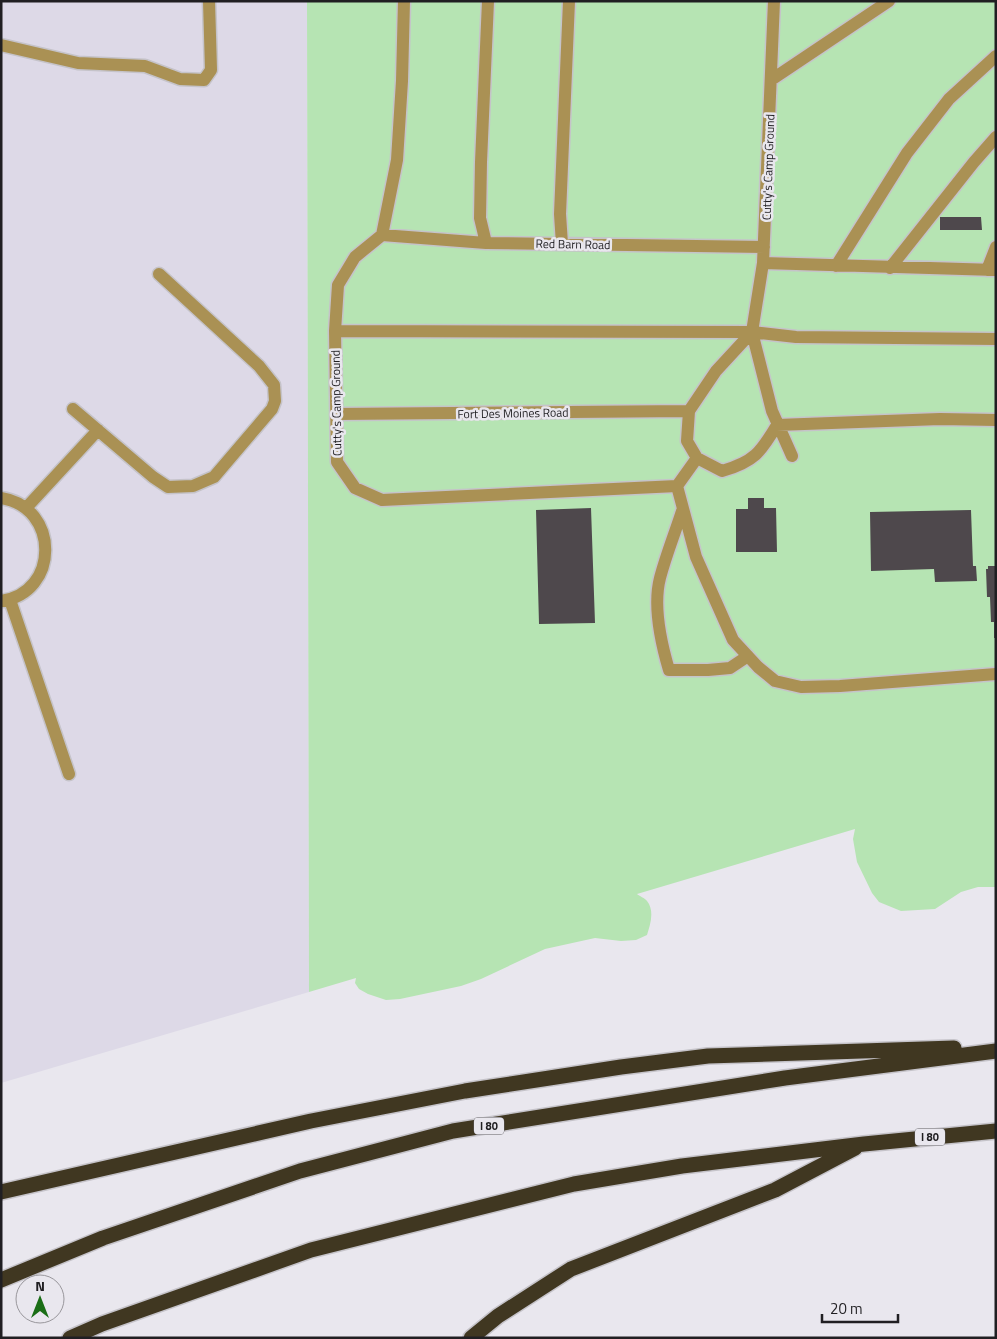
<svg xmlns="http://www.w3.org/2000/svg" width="997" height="1339" viewBox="0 0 997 1339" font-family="'Titillium Web',sans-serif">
<rect width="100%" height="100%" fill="#e9e7ee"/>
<path fill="#ddd9e7" d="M1 1H307L309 992 1 1083Z"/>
<path fill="#b6e4b3" d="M307 1H996V887H978L961 892 935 909 901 911 879 902 872 893 857 862 853 839 855 829 637 894C639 896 645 898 647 901 655 911 650 925 647 935L636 940 621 941 595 938 545 949 481 979 461 986 400 999 386 1000 368 994 359 989 355 983 356 978 309 992Z"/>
<path fill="#4e484c" d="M940 217H981L982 230H940Z
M748 498H764V508H776L777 552H736V509H748Z
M591 508 595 623 539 624 536 510Z
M971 510 973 566H976L977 581 935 582 934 569 871 571 870 512Z
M988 566H996V638H994V622H991L990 597H987L986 569H988Z"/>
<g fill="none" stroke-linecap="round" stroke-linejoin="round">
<g stroke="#c5c3c9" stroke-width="15">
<path id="minor" d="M404 1 402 81 397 160 382 235 355 257 338 285 335 331 337 462 355 488 382 500 677 486
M774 1 763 263 752 332 716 371 689 411 687 441 697 458 722 471C754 462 761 452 777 425L940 419 996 420
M1 45 78 63 145 66 180 79 204 80 211 70 209 1
M771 80 889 1
M382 235 486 243 764 247
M486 243 480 218 481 162 488 1
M562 244 560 214 569 1
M763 263 996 270
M836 266 907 153 949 99 996 56
M890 268 974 162 996 137
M987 270 996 247
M335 331 752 332 796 337 996 339
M752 332 772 411 792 456
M73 409 153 477 168 487 193 486 214 477 272 409 275 401 274 385 259 366 159 274
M336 414 689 411
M677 486 696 557 733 640 758 667 775 681 801 687 840 686 996 674
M677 486 697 458
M1 498C60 507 60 593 1 601
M26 508 98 430
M682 511C675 533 666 555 660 578 653 605 661 643 669 670H708L730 668 748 656
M10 600 69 774"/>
</g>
<g stroke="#c5c3c9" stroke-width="18">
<path id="highway" d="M1 1192 311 1121 465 1091 621 1067 708 1056 954 1048
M1 1280 103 1238 300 1171 453 1131 785 1078 996 1051
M70 1338 102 1324 311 1250 574 1184 682 1166 864 1144 996 1131
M471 1338 498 1316 571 1269 775 1190 855 1148"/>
</g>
<use href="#minor" stroke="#aa9154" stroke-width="12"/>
<use href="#highway" stroke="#403721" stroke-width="15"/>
</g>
<g text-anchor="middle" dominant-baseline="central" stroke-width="5" stroke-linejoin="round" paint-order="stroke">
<g fill="#e9e7ee" stroke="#5c5b5f" stroke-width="1">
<rect x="474" y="1117.5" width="30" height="17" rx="4"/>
<rect x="915" y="1128.5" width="30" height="17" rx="4"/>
</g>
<g font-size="11" font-weight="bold" fill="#201f22">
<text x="489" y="1126">I 80</text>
<text x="930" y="1137">I 80</text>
</g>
<g font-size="12" fill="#201f22" stroke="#e9e7ee">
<text transform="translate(768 167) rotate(-88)">Cutty's Camp Ground</text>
<text transform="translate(573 244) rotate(1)">Red Barn Road</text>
<text transform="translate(336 403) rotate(-91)">Cutty's Camp Ground</text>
<text transform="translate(513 413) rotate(-1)">Fort Des Moines Road</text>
</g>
</g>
<rect width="997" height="1339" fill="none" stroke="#201f22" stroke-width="5"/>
<g transform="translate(40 1299)"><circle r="24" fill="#e9e7ee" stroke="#99979c"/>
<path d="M0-4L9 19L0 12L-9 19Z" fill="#1a6e16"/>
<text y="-8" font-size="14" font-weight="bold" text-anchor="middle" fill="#201f22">N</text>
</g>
<path d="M822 1314v8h76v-8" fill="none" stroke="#201f22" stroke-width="2.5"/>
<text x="830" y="1314" font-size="15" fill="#201f22" stroke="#e9e7ee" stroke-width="4" paint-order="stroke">20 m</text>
</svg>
